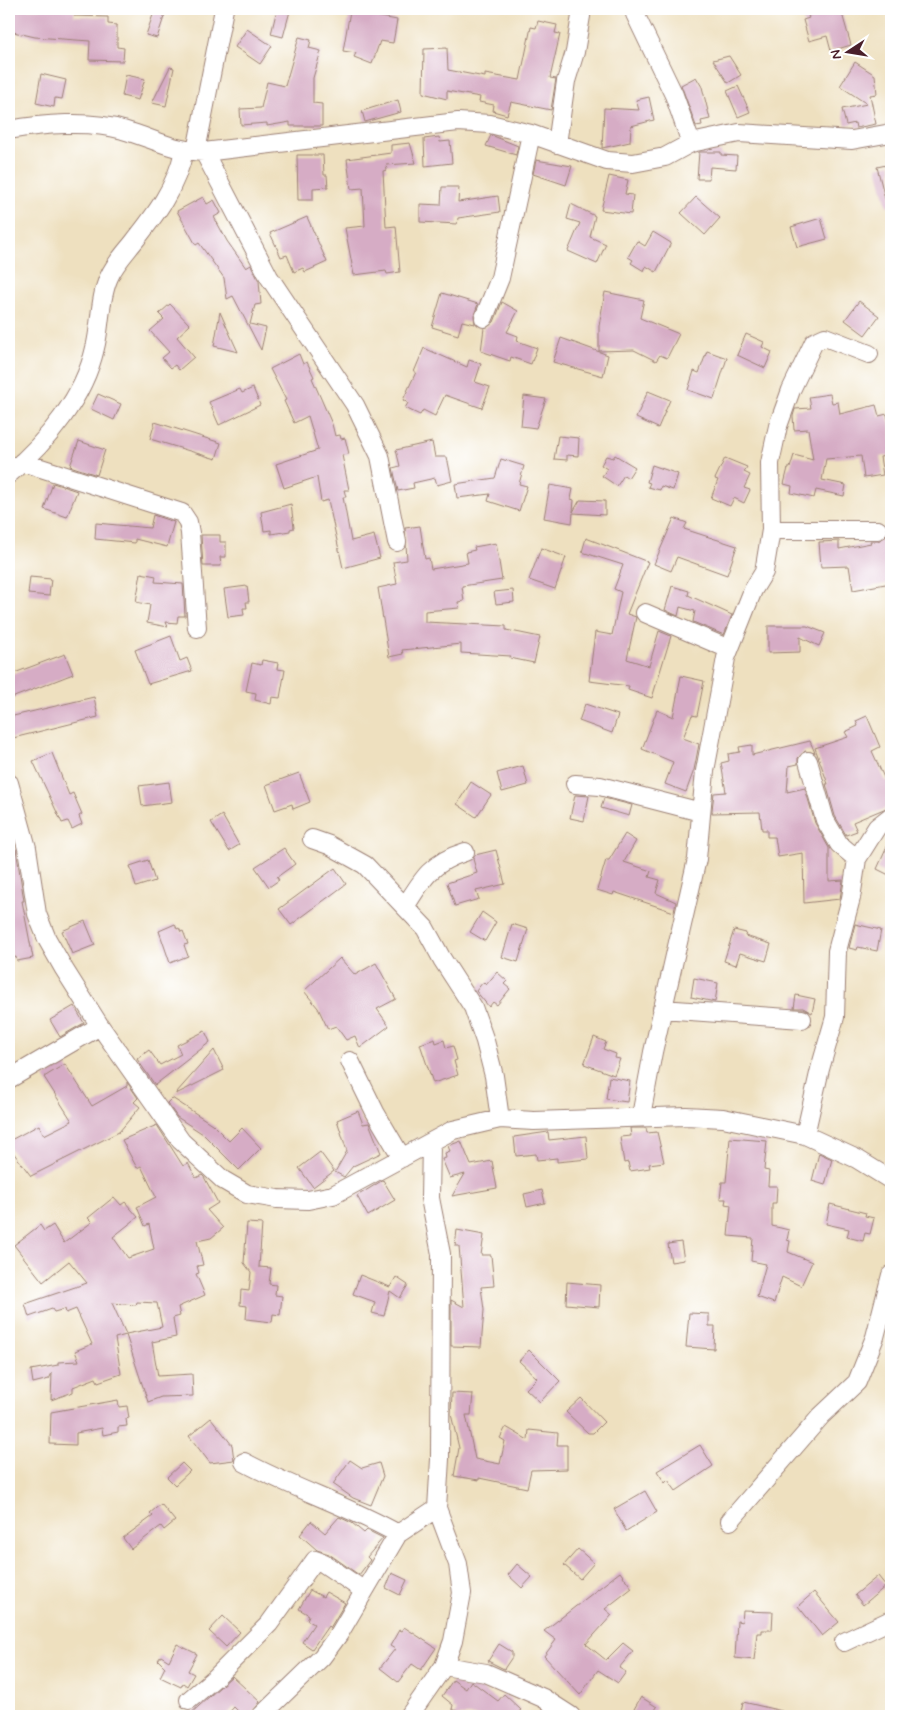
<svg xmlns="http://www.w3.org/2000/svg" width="900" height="1725" viewBox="0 0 900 1725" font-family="Mynerve,sans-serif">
<rect width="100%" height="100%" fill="#fff"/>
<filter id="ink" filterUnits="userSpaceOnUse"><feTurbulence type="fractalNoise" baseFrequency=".02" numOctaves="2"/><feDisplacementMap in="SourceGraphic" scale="10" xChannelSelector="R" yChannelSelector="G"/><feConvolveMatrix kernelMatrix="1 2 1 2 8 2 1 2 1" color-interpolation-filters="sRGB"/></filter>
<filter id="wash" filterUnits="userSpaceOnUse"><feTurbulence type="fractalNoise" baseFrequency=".0096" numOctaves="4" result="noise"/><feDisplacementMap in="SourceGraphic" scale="20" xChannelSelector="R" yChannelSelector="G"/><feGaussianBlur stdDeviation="1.12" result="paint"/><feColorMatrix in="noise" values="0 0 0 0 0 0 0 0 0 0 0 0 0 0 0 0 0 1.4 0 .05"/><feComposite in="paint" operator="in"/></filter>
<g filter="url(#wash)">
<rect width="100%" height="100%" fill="#eee0bf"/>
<g id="blocks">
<path fill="#d6acc5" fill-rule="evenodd" d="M9 9H75L74 16 108 17V24L117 25V47L124 48 123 61 89 60 90 41 35 37 9 31Z
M155 9 166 11 157 38 146 35Z
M277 9 290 11 283 37 271 34Z
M825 9 827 14 841 10 851 45 831 51 827 36 809 41 803 20 809 18 808 16 812 14 811 12Z
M350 11 397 20 393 43 380 41 372 64 354 57 356 53 343 51Z
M538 21 557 25 555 33 560 34 550 78 556 79 551 110 511 102 507 115 493 111 494 105 479 102 480 97 447 91V99L423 93 424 49 447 48 448 70 485 77V74L520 80 531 27 536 28Z
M247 29 272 46 260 64 235 47Z
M299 37 311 40 309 48 321 51 313 78V103L322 104V126H290V122L267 126V123L241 125 240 109 261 108 267 82 285 86Z
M729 56 741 75 728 83 713 60Z
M855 62 875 75 877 94 870 95 876 124 856 128 855 123 846 125 842 109 867 104 840 86Z
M170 67 174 68 166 106 152 103Z
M41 74 66 80 62 99 55 98 54 107 36 103Z
M126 75 145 79 138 100 122 96Z
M696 77 702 87 710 119 701 121 702 125 696 126 681 85Z
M738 86 750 112 738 117 727 91Z
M649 97 654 120 631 126 630 142 602 148 604 108 639 110 636 100Z
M398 100 401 112 365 122 362 111Z
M491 135 518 146 516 155 486 146Z
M439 137 440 142 450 141 452 163 425 166 424 139Z
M410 143 416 163 386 165 387 170 383 171 386 227 396 226 400 272 387 274 386 271 354 275 345 228 365 226 363 188 351 189 347 159 391 153V145Z
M699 152H721V155L737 156 736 169 710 167 709 179H697Z
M297 155H323L324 175H327L328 187 313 188V200H298Z
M536 160 572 166 566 185 533 174Z
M891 164V205L887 206 877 167Z
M609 176 628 180 625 194 633 195 631 214 601 210Z
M442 187H459L458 202 498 196 500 212 458 218 457 224 420 222V204L441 205Z
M203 197 207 204 214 200 221 213 214 217 227 241 246 268 251 265 259 281 261 304 255 305 250 324 266 328 261 350 233 296 227 299 224 278 199 243 196 245 177 211Z
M696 197 720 218 705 235 681 213Z
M571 204 595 216 590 237 606 244 597 264 568 251 580 223 567 219Z
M307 217 327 262 305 272 303 268 294 272 287 255 281 257 270 233Z
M821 218 827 239 797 247 791 227Z
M653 232 671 243 656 272 646 266 644 271 631 263 633 260 628 257 637 241 645 246Z
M605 292 644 300 640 318 679 334 667 358 660 355 656 361 634 350 599 351V326Z
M442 293 478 304 474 315 475 324 462 321 458 335 432 327Z
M859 301 879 316 865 335 845 320Z
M502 302 518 311 507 332 518 336 517 341 537 348 531 364 511 357 510 361 481 351 484 328 494 322Z
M170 304 190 325 177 337 194 357 179 370 175 365 171 368 162 358 169 352 150 331 164 319 159 314Z
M220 312 228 330 238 352 214 346Z
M746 334 764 342 762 347 772 352 765 368 737 355Z
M561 338 608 355 603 376 553 362Z
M424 348 467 367 469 360 481 364 475 382 490 387 482 408 445 395 435 416 423 410 420 415 405 408 408 403 403 400 416 372H414Z
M707 351 727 358 714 399 688 390 694 371 699 373Z
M299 354 303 364 307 362 314 377 312 378 332 424 335 436 340 435 341 439 345 438 349 454 342 455 349 490H344L346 497H343L351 541 374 535 380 558 343 568 328 500 321 502 317 477 284 488 276 464 318 450 308 416 294 423 284 401 286 400 270 369Z
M253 388 260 405 219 425 209 402 240 389 242 393Z
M648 391 670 400 658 428 636 418Z
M98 394 121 404 114 420 91 409Z
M830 394 832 403 838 402 840 414 876 405 879 416 887 414 891 429V455L880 457 883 475 864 478 861 456 826 459 822 480 846 485 844 496 816 490 814 498 791 493 792 486 784 484 788 468H790L794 455 813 460 808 429 794 430 793 416 795 409 811 408 809 397Z
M524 396 546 399 536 428 521 426Z
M155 422 221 443 216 459 150 439Z
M558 436 579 438 578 456 567 455V460L554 459Z
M79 441 105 450 97 475 70 466Z
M432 442 435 457H447L452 481 437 485 435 478 413 483 414 488 398 491 393 468 400 466 396 450Z
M615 455 635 467 628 478 624 475 617 486 602 476 607 469 601 465 606 456 613 458Z
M725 458 747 467 744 472 750 475 744 488 750 490 744 503 734 498 730 506 711 498 718 480 715 479Z
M501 459 524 466 519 484 527 486 519 511 488 501 490 494 457 498 455 484 495 478Z
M652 465 678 474 673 490 661 486 660 490 648 487 650 483 647 482Z
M53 483 77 491 67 517 44 509Z
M550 485 573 489 571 499 574 500 573 512 580 500 605 501V515L573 513 572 523 544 518Z
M291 504 294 528 290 529V531L271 534V530L264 531 261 512Z
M153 515 174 522 167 547 135 539V543L95 539 96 523 150 528Z
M674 518 687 523 684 529 737 546 727 575 677 557 671 571 654 564Z
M420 526 425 559 429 558 431 569 468 563 466 552 475 550 474 547 496 543 502 580 462 586 464 601 458 602 459 608 425 611V622L506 626V630L540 637 534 663 510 658 511 656 461 653V644L402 650 403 654 389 657 378 588 397 584 393 562 407 560 405 528Z
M201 535H220V542H226V557H220L221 566H203Z
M887 536 888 540 891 539V583L853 590 849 566 821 567 819 542 839 541V549L871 543 870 541H878Z
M586 538 648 562 627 614 636 617 627 659 649 666 659 631 671 636 652 698 628 690 629 686 589 681 595 632 612 635 621 592 614 589 623 565 582 552Z
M541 548 566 557 555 589 529 580Z
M141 573 156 576 155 582 183 584 185 616H178L177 623 166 622 168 627 147 623 150 605 136 602Z
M30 577 51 579 49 596 28 594Z
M247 586 249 602H246L247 608H243L244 615 228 617 224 589Z
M672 586 689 591 688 595 732 615 724 635 693 622 695 611 680 607 678 616 665 610Z
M513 590 514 602 496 604 494 592Z
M768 626H807L825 633 819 646 800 637V652L768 653Z
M171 636 180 661 187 658 192 671 148 684 135 650Z
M65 654 73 674 9 699V675Z
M262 660 278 663 277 669 285 670 280 698 272 697 271 704 255 700 256 693 246 691 252 663 261 665Z
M681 676 704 681 697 716 692 715 683 738 699 744 694 770 686 792 665 784 673 762 642 749 657 710 673 717Z
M94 697 98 717 9 739V717Z
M585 704 618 715 612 733 579 721Z
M867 716 880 747 872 751 886 782 891 778V806L853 822 857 831 846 835 835 816 826 784H828L815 748 848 737 845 732 858 726 856 721Z
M810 741 815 753 805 751 798 758V764L789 766 787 792 805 788 815 823 829 848V881L843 880 840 899 804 903 803 853 778 857 775 837H767V830H762L760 812 712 813V810L714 793 726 792 721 763 729 761 728 754 740 752 739 747 752 745V755Z
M52 753 69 795 73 793 82 814 79 816 82 824 72 829 68 821 62 823 33 761Z
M523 766 528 785 502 792 497 773Z
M299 773 310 802 293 809 292 804 275 810 266 785Z
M169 782 172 802 142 806 139 786Z
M471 782 491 795 476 817 457 804Z
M575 795 589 796 584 821 570 818Z
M604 798 632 805 629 816 601 808Z
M222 815 239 845 229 851 211 822Z
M625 834 636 841 624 862 651 871 649 877 660 880 656 893 676 902 674 912 614 892 613 895 597 890 606 860H609Z
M891 838V876L877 869Z
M284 848 295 864 277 877 279 880 269 887 255 867Z
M16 849 24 901H22L33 958 17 961 16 957 12 958 9 943V850Z
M496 850 505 884 476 891 479 899 455 906 447 883 477 873 473 859 475 855Z
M148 860 155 881 136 887 130 866Z
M335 868 346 884 291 925 279 909Z
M482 912 496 922 485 941 470 932Z
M85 921 95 945 72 954 62 931Z
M175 924 177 929 179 928 181 932 183 931 188 944 184 945 188 956 170 963 159 931Z
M512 924 528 929 518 962 502 957Z
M855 924 881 930 877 951 858 947 857 950 849 948Z
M734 930 746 933 745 936 771 944 766 961 740 953 736 965 724 961Z
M340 958 355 975 376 963 396 999 377 1009 389 1026 360 1048 355 1036 346 1040 336 1026 328 1029 318 1008 304 991Z
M497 972 507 981 504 984 510 989 497 1005 493 1002 489 1007 476 991 483 982 486 985Z
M694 978 718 983 715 1002 691 997Z
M796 995 815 999 812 1013 803 1008H794Z
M74 1006 84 1023 60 1037 50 1020Z
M205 1031 210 1042 155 1085 137 1059 149 1050 160 1065 181 1054 177 1045Z
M594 1037 606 1042 603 1049 616 1054 615 1058 620 1059 614 1075 584 1064Z
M435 1039 436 1043 444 1040 446 1048 453 1046 457 1060 454 1061 458 1075 433 1083 420 1044Z
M214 1050 224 1070 176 1094V1093Z
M65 1064 92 1106 127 1086V1082L138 1098 134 1102 140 1107 119 1132 31 1176 9 1147V1141L39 1125 44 1135 72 1121 44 1077Z
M609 1077 630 1081 627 1102 606 1099Z
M172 1098 212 1124 229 1141 242 1128 261 1148 239 1170 203 1134 177 1117 167 1103Z
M358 1111 363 1124 369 1123 381 1153 353 1166 344 1177 335 1172 347 1151 337 1120Z
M157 1125 183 1166 188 1163 196 1178 202 1175 204 1177 218 1203 207 1210 223 1228 211 1238 197 1241 203 1265 197 1266 199 1273 196 1274 205 1295 178 1307 180 1316 173 1318 176 1337 152 1342 158 1376 192 1374 193 1396 161 1397 148 1402 126 1335 115 1338 121 1374 98 1382 96 1378 73 1387V1392L51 1400 52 1373 49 1379 33 1383 31 1370 58 1365V1362L79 1361 75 1351 92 1344 76 1309 66 1313 65 1309 54 1312 52 1309 29 1317 25 1304 87 1283 69 1261 43 1282 14 1245 40 1225 44 1231 53 1225 64 1243 92 1222 88 1218 114 1197 121 1205 125 1202 138 1217 113 1237 128 1258 154 1249 149 1224 145 1226 137 1207 156 1197 141 1166 137 1168 122 1140ZM137 1302 157 1303 162 1327 126 1334 112 1303 136 1305Z
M630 1128H646L647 1133 657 1132 664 1162 649 1164 650 1168 630 1171 628 1162 624 1163 620 1137 631 1136Z
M548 1132 549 1140 586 1136 588 1159 557 1162V1158L537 1160 536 1154 516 1156 514 1137Z
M730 1138 767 1141 764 1170 769 1171 768 1186H777L776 1203H772V1226L789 1230 787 1240 790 1241 788 1252 812 1262 801 1286 782 1277 774 1303 757 1297 766 1264 751 1261 753 1238 728 1236 731 1205 725 1204 726 1199H720L722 1182H726Z
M461 1141 471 1165 492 1161 497 1188 452 1196 465 1174 450 1178 442 1159 446 1158 445 1153 450 1151 448 1146Z
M320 1152 334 1171 313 1187 299 1168Z
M819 1153 832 1159 825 1185 812 1181Z
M383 1180 395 1200 368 1216 357 1196Z
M542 1190 545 1203 527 1207 524 1194Z
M830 1204 866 1213 865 1216 874 1218 870 1234 865 1233 863 1241 847 1237 849 1229 826 1224Z
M247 1223 262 1224 259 1267 271 1268 269 1284 276 1285 275 1295 282 1296 280 1315 273 1314 272 1322 246 1319 247 1306 240 1305 241 1290 249 1291 251 1272 244 1263Z
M457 1230 484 1235 481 1255H491L494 1286 481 1287 484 1310 481 1347 451 1346V1300L464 1307 459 1246H455Z
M681 1242 684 1260 671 1262 668 1244Z
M360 1275 390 1287 396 1277 408 1285 400 1298 390 1291 384 1316 372 1313 375 1302 353 1294Z
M567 1282 600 1285 599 1307 566 1304Z
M689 1313 709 1314V1326H715L714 1349 686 1347Z
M529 1350 560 1381 540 1402 526 1389 537 1378 519 1361Z
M452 1393 473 1394 471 1415H466L475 1459 500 1464 505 1441 500 1438 506 1427 528 1440 529 1430 558 1433 557 1445H567V1469L531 1470 527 1488 479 1478V1480L454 1476 459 1448 451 1414Z
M581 1398 604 1422 593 1433H588L566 1412Z
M118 1400 119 1407 127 1406 129 1418 126 1419 127 1426 118 1427V1432L103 1435 102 1428 76 1433V1445L50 1444 51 1412Z
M211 1418 232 1445 234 1460 210 1463 189 1436Z
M700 1445 713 1466 676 1491 668 1480 665 1483 657 1471Z
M350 1460 362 1468 379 1463 383 1476 371 1505 353 1498 333 1484Z
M182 1463 190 1471 175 1485 167 1477Z
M645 1491 657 1512 626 1531 614 1509Z
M161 1504 175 1521 164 1530 161 1526 131 1549 123 1538 153 1516 150 1513Z
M339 1517 352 1523 364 1533 367 1530 383 1538 367 1557 370 1560 359 1575 329 1554 317 1550 300 1535 311 1521 325 1533Z
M578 1549 594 1563 580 1579 564 1565Z
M517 1564 532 1577 522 1588 508 1575Z
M620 1572 632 1588 605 1609 612 1615 586 1644 606 1660 623 1643 633 1651 619 1668 626 1672 618 1683 598 1670 580 1695 544 1656 556 1640 544 1631Z
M392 1573 407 1580 400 1595 386 1588Z
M878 1576 886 1586 863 1605 855 1595Z
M310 1590 323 1597 326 1592 345 1603 330 1628 328 1626 312 1649 302 1642 314 1624 307 1620 309 1615 299 1609Z
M814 1592 839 1622 822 1636 798 1606Z
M743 1611 773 1612 772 1630H762V1633H757L754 1660 735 1658 737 1621 742 1622Z
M223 1616 240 1632 226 1647 209 1631Z
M404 1627 436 1648 421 1670 412 1664 398 1682 380 1668 395 1649 390 1646 399 1630 401 1631Z
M177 1644 197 1654 188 1671 194 1674 187 1686 183 1683 181 1687 160 1677 165 1667 158 1660 161 1656 169 1661Z
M499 1644 512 1652V1657L504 1669 488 1661Z
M232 1676 260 1702 251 1715 243 1716 234 1707 226 1716H188Z
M453 1680 466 1689 471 1681 498 1701 504 1694 521 1710 514 1716H453L457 1711 452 1709 453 1705 442 1696Z
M641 1697 657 1707 651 1716H630Z
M743 1702 782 1711 781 1716H740Z"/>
</g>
</g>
<g filter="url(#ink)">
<use href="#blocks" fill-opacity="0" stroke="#9c8075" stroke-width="1"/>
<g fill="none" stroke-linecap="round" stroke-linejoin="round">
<g stroke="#9c8075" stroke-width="20">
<path id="street" d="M635 14 674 95 691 143
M9 130C41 124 91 120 123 130 152 138 173 151 204 152L458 122 490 124 531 134 607 161 633 163 665 157 691 143 739 133 852 140 891 133
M557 144 566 81 575 52 581 16
M196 151 224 9
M204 152 269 277 355 405 380 456 397 542
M484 318 500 278 531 134
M22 462 182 513 188 522 190 533 197 628
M9 474C47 442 84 397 95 348 101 325 99 299 109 277 114 265 125 253 133 243 156 214 176 188 184 151
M771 530H878
M645 613 729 649
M808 761 825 820 839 844 857 859
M9 783 27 848 37 914 47 939 64 969 100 1026 181 1141 223 1180 247 1194 277 1199 308 1200 333 1195 453 1130 500 1119 534 1121 686 1116 723 1118 805 1135 857 1159 891 1180
M575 784 600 786 701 812
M312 839 329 845 365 865 425 928 442 959 473 1007 485 1041 494 1076 500 1119
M405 907C422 879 432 862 465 852
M662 1009 802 1019
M350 1061 375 1112 402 1158
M9 1079 100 1026
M641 1116 653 1052 697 859 705 771 726 658 753 590 764 572 771 530 770 463 778 426 791 390 814 342 825 337 869 354
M805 1135 820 1069 835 1017 837 951 851 898 857 859 877 827 891 816
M244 1462C294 1489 349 1506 398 1534
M730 1521 821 1416 857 1382 875 1337 891 1275
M844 1642 891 1620
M444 1666 486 1673 543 1698 571 1716
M189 1700 216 1677 269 1624 315 1560 323 1563 363 1590
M261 1716 322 1657 339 1634 398 1534 437 1508
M409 1716 444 1666 453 1641 462 1593 458 1564 437 1508 440 1459 441 1254 430 1198 431 1143"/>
</g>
<use href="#street" stroke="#fff" stroke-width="18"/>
</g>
</g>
<rect width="900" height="1725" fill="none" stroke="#fff" stroke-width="30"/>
<g transform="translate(848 52) rotate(258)" stroke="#ffffff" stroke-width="4" paint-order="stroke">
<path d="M0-4L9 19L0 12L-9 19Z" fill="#4a1f2b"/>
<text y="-8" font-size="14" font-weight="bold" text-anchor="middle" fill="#4a1f2b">N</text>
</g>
</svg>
